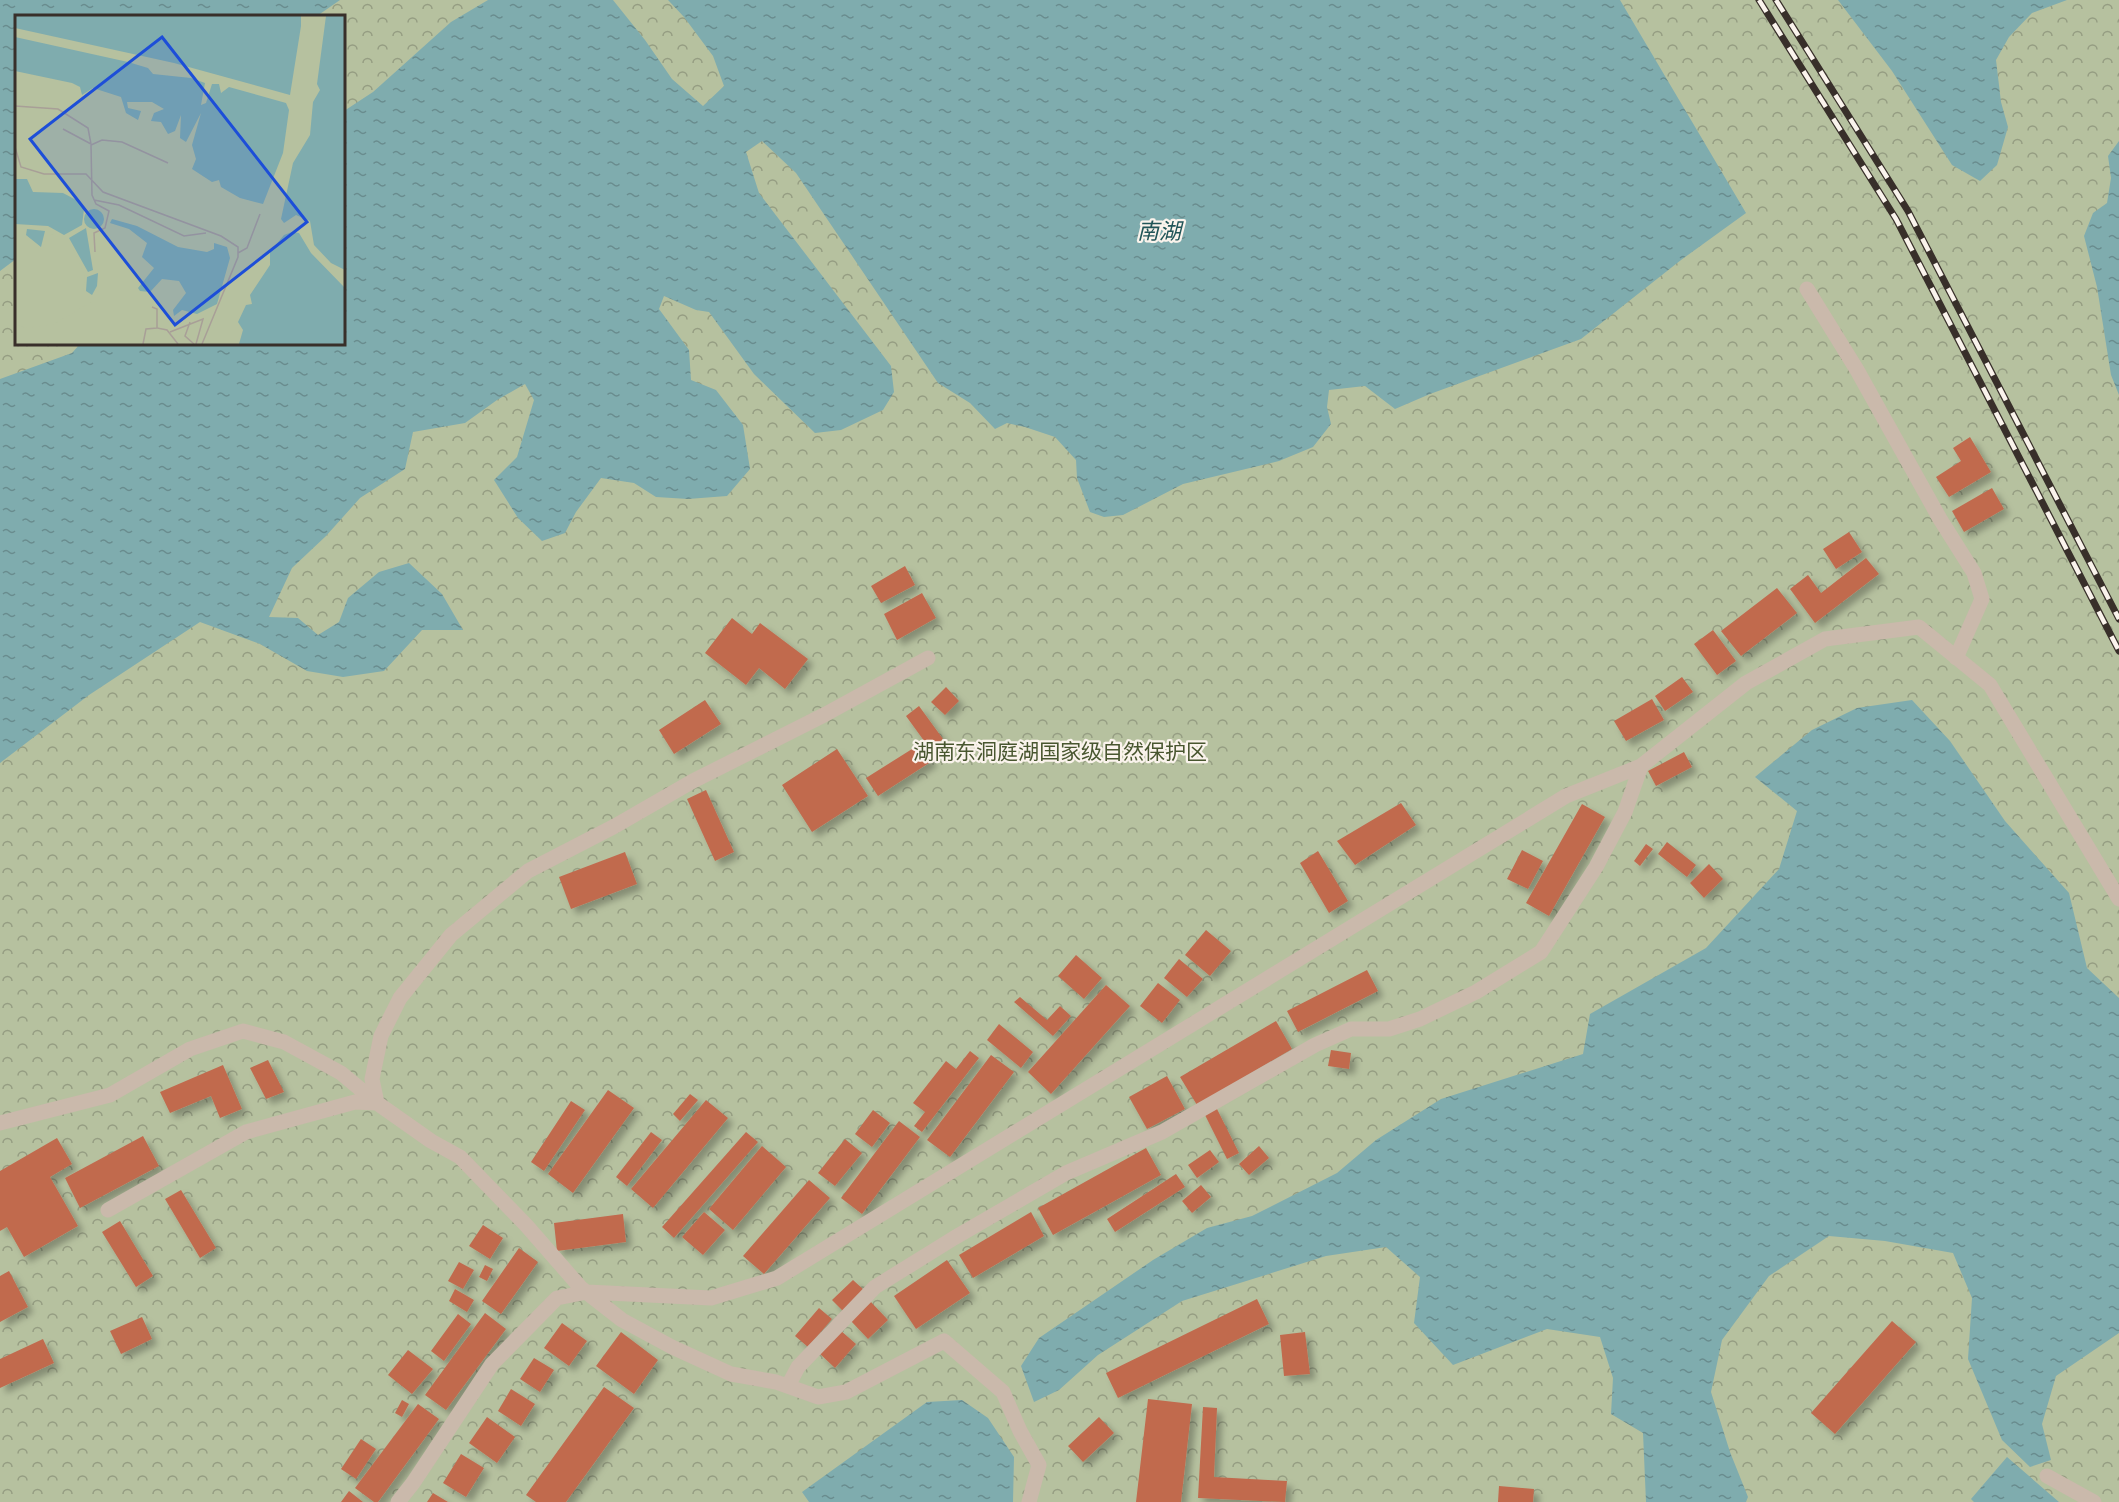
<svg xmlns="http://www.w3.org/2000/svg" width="2119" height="1502" viewBox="0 0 2119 1502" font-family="'PT Sans','Noto Sans SC',sans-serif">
<defs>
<pattern id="forest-crowns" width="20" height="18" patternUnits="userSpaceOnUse" patternTransform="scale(1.5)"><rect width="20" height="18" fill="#b6c19f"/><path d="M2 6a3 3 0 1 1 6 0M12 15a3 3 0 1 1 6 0" fill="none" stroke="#959d82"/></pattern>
<pattern id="water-ripples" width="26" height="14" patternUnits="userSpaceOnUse" patternTransform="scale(1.5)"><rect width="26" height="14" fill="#7facae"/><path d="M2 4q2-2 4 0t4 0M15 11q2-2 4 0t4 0" fill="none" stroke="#698c8e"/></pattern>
<filter id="shadow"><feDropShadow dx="5.5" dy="5.5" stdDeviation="3" flood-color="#0004"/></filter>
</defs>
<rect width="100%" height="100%" fill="#f2e9df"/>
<path fill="url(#forest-crowns)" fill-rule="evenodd" d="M0 0H2119V1502H0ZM16 16H344V344H16Z"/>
<path fill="url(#water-ripples)" d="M0 0H340L317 16H16V259L0 271Z
M488 0H613L645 40 672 79 703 106 724 86 713 56 684 17 668 0H1620L1746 213 1681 260 1581 339 1430 394 1395 409 1365 386 1329 390 1327 407 1331 424 1313 447 1279 461 1183 484 1123 515 1104 517 1090 512 1077 478 1076 460 1055 437 1025 427 1007 423 995 429 970 403 938 383 796 173 762 141 746 152 759 193 891 366 894 392 883 410 841 430 815 433 754 374 709 312 696 310 664 296 659 309 689 350 691 380 716 390 743 425 750 469 727 496 688 499 656 497 634 483 601 478 576 512 565 533 542 541 518 518 494 480 517 457 534 400 525 384 497 400 465 423 413 432 405 469 360 498 326 536 292 568 269 617 298 618 318 635 339 622 348 598 379 572 409 563 442 594 463 630H422L384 671 343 677 307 671 260 644 200 622 89 695 0 763V379L72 353 80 344H344V111L373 92 451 22Z
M1838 0H2067L2032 13 2009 37 1996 60 2001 102 2008 127 1997 165 1980 181 1952 165 1892 71Z
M2119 141V395L2111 375 2097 287 2084 236 2093 213 2107 203 2111 178 2108 156Z
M1912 700 1950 741 2005 821 2069 893 2087 968 2119 998V1333L2056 1376 2042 1424 2051 1460 2030 1467 2002 1440 1968 1359 1972 1298 1953 1253 1885 1241 1829 1236 1769 1276 1722 1340 1711 1392 1730 1452 1748 1497 1746 1502H1646L1643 1433 1611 1414 1613 1378 1600 1337 1547 1329 1453 1365 1414 1323 1420 1277 1386 1247 1326 1256 1182 1301 1098 1355 1059 1390 1034 1402 1021 1366 1039 1338 1153 1260 1207 1228 1252 1216 1337 1173 1376 1140 1441 1099 1583 1054 1590 1014 1706 948 1779 869 1797 811 1755 777 1812 730 1857 708Z
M962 1400 988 1418 1014 1457 1013 1502H809L802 1492 927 1402Z
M2007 1457 2059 1502H1974L1971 1499Z"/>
<path fill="#c16a4e" filter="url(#shadow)" d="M1970 437 1991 472 1949 497 1936 477 1961 461 1953 448Z
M1992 488 2004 509 1964 532 1952 511Z
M1849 532 1862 552 1836 569 1823 549Z
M1866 558 1879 574 1815 623 1790 589 1808 575 1821 593Z
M905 566 915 585 881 603 871 586Z
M1777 588 1797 613 1741 656 1721 631Z
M922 593 936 618 897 640 884 614Z
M732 618 752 634 760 623 808 659 785 689 759 668 746 685 705 653Z
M1713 630 1736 661 1717 675 1694 644Z
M1682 677 1693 692 1665 711 1655 696Z
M946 687 959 701 945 715 931 702Z
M1652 699 1664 720 1626 741 1614 721Z
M705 700 721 724 674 754 659 730Z
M919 706 943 739 930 749 906 716Z
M920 744 932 761 878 796 866 778Z
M837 749 868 796 812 832 782 785Z
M1684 752 1692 767 1656 786 1648 771Z
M706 790 734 852 715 861 687 799Z
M1401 803 1416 825 1355 865 1337 841Z
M1582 804 1605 817 1549 916 1526 903Z
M1667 842 1696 865 1687 877 1658 854Z
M1646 844 1653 849 1640 866 1634 861Z
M1522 850 1543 861 1528 889 1507 879Z
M1318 851 1348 901 1329 913 1300 863Z
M625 852 637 884 571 909 559 877Z
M1709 864 1723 879 1704 898 1690 883Z
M1206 930 1231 951 1210 976 1185 955Z
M1076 955 1102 978 1084 999 1058 976Z
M1179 959 1203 979 1187 997 1164 978Z
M1367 970 1378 991 1298 1032 1287 1011Z
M1158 983 1180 1000 1162 1023 1140 1006Z
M1106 985 1130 1006 1051 1094 1028 1072Z
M1020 997 1047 1020 1060 1006 1071 1016 1053 1036 1014 1002Z
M1276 1021 1292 1049 1197 1105 1180 1077Z
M999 1024 1033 1052 1021 1068 987 1040Z
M1331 1050 1351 1053 1349 1069 1328 1066Z
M970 1051 979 1058 922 1132 914 1126 925 1112 913 1103 946 1061 956 1069Z
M991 1055 1014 1072 950 1157 927 1140Z
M268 1060 284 1092 266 1099 250 1068Z
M223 1065 242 1109 220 1118 211 1096 170 1113 160 1092Z
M1167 1076 1185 1109 1147 1129 1129 1097Z
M608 1090 634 1108 573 1193 548 1174Z
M690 1094 698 1100 680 1121 673 1114Z
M706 1100 728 1118 653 1208 631 1189Z
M571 1101 585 1110 544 1171 531 1162Z
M1216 1107 1239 1153 1227 1159 1204 1113Z
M873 1110 890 1123 872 1147 855 1134Z
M899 1121 920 1137 862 1214 841 1198Z
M651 1132 662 1140 627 1186 616 1177Z
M746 1132 758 1142 674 1238 662 1227Z
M143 1136 159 1166 80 1208 65 1178Z
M57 1138 72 1164 50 1177 78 1226 24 1257 7 1227 0 1231V1171Z
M845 1139 862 1153 835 1186 818 1173Z
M762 1146 786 1167 733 1230 709 1209Z
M1259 1146 1269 1158 1249 1175 1239 1164Z
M1146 1148 1161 1175 1053 1235 1038 1208Z
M1210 1150 1219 1162 1197 1178 1188 1165Z
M1176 1174 1185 1187 1115 1232 1107 1219Z
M809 1180 830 1198 764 1274 743 1256Z
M1201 1185 1211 1197 1192 1213 1182 1201Z
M181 1190 216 1248 200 1258 165 1199Z
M704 1212 725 1230 703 1255 682 1237Z
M1031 1212 1044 1236 973 1278 959 1255Z
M623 1214 626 1242 557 1251 554 1223Z
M120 1221 153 1276 136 1287 102 1232Z
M483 1225 503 1238 490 1259 469 1246Z
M519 1248 538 1262 501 1314 482 1301Z
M947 1260 970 1293 916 1329 894 1296Z
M459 1262 474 1270 463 1289 448 1281Z
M485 1265 493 1269 487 1281 479 1277Z
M9 1271 28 1307 0 1322V1276Z
M853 1280 864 1290 843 1311 832 1300Z
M455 1289 474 1300 467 1312 449 1301Z
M1257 1299 1269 1324 1118 1398 1106 1373Z
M871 1302 888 1320 868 1339 851 1321Z
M819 1308 832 1319 808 1347 795 1336Z
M485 1313 506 1329 446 1410 425 1395Z
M458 1314 471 1324 444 1361 431 1351Z
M142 1317 152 1339 121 1354 110 1331Z
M1892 1321 1916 1342 1835 1434 1811 1413Z
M562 1323 587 1341 569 1366 544 1348Z
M840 1330 856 1344 835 1368 819 1353Z
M621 1332 658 1360 634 1394 596 1366Z
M1305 1332 1310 1374 1284 1376 1280 1335Z
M43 1339 54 1363 0 1388V1359Z
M408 1350 433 1369 412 1394 388 1375Z
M534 1358 554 1370 540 1392 520 1379Z
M604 1387 634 1408 566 1502H536L526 1495Z
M511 1389 535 1404 521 1426 498 1411Z
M1148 1399 1192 1404 1181 1502H1136Z
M402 1400 409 1404 402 1417 395 1413Z
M418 1404 439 1419 378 1502H374L355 1488Z
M1203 1407 1217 1408 1214 1477 1287 1481 1285 1502 1198 1498Z
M487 1417 515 1437 497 1463 469 1443Z
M1099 1417 1114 1433 1083 1462 1068 1446Z
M361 1439 376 1449 356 1479 341 1469Z
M461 1454 484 1468 466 1497 443 1483Z
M1499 1486 1534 1489 1533 1502H1498Z
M349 1491 363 1502H341Z
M433 1493 448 1502H427Z"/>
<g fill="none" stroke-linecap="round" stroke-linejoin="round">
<path stroke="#cab9ab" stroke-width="15" d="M1807 289 1857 370 1940 519 1974 573 1982 599 1956 658
M928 658 824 715 693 781 615 826 528 871 451 935 400 998 381 1036 372 1079 377 1103 431 1141 460 1157 526 1225 581 1288 622 1320 672 1347 731 1374 776 1382 818 1397 846 1392 944 1341 1003 1392 1020 1431 1039 1465 1029 1502
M0 1123 110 1095 190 1049 243 1031 284 1042 341 1073 377 1103
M108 1210 246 1132 355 1102 377 1103
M788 1386 798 1367 875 1287 954 1238 1066 1173 1162 1132 1315 1045 1351 1029H1389L1420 1019 1476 992 1541 952 1596 867 1625 812 1641 766
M2047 1476 2094 1502
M398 1502 413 1483 492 1364 557 1298 587 1292 711 1298 777 1278 1566 796 1641 766 1746 683 1825 639 1919 627 1990 685 2119 899"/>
<g stroke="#382f2a" stroke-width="7">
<path id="rail" d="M1759 0 1896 219 2119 651
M1776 0 1908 211 2119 619"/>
</g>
<use href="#rail" stroke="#faf3ec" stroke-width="4.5" stroke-dasharray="14" stroke-linecap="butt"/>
</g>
<g text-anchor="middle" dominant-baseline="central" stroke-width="4.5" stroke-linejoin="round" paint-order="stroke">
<g font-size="21" fill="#48562f" stroke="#faf3ec">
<text x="1060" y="751">湖南东洞庭湖国家级自然保护区</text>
</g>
<g font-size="22" font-style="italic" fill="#215558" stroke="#faf3ec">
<text x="1159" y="231">南湖</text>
</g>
</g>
<g transform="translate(15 15)">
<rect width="330" height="330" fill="#f2e9df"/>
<path d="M0 1H330V329H0Z" fill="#b6c19f"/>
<path d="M0 215 27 236 32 221 42 218 48 223 57 232 70 261 68 276 78 286 39 309 11 313 0 309Z" fill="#b6c19f"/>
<path d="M0 1H286V11L275 80 159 48 0 13ZM311 1H330V255L316 248 299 230 295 206 281 200 269 208 266 204 278 148 295 120 298 87 305 75 302 69ZM0 22 113 47 133 53 138 59 176 63 190 68 186 90 191 88 197 69H204L206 78 214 72 271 88 274 95 268 138 248 189 225 183 206 172 204 165 197 167 177 154 181 144 177 130 186 98 171 127 165 123 166 100 160 116 153 119 146 107 136 106 139 98 149 94 137 87H112L113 93 126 96 123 105 111 98 106 82 78 73 67 80 65 72 57 68 0 56ZM0 164H12L18 177 48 178 65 187 69 194 67 210 49 220 33 211 0 209ZM69 204a10 10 0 1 1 20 0a10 10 0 1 1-20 0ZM97 204 122 211 163 232 192 237 199 234V228L212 232 215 243 202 289 182 299 167 295 159 301 158 295 171 278 164 266 147 264 135 277 125 276 123 273 139 253 127 242 132 228 114 214 95 208ZM71 213 78 255 73 257 54 223ZM12 214 30 216 26 232 11 220ZM277 217 284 218 296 238 330 273V329H224L228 315 223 307 231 290 237 289 235 280 255 250V237L269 220ZM83 258 82 271 77 280 71 276 72 262Z" fill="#7facae"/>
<path fill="none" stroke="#a89f97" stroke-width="1.5" d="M0 91 43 94 73 113 76 129M48 114 76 129M0 132 6 152 29 159H71L88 177 206 221 223 232V242L187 329M79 185 104 190 169 221 191 218M80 237 79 218 90 213 94 196 81 189 77 180 76 130 87 125 107 127 153 148M223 238 232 233 245 199M137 292 142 294V313L152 315 163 329M175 307 170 321 179 329M155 317 188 304 181 329M128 329 131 314 142 313"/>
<path fill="#1d4ed8" fill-opacity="0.15" stroke="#1d4ed8" stroke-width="3" d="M147 22 292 207 160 310 15 124Z"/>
<rect width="330" height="330" fill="none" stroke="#382f2a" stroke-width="3"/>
</g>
</svg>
